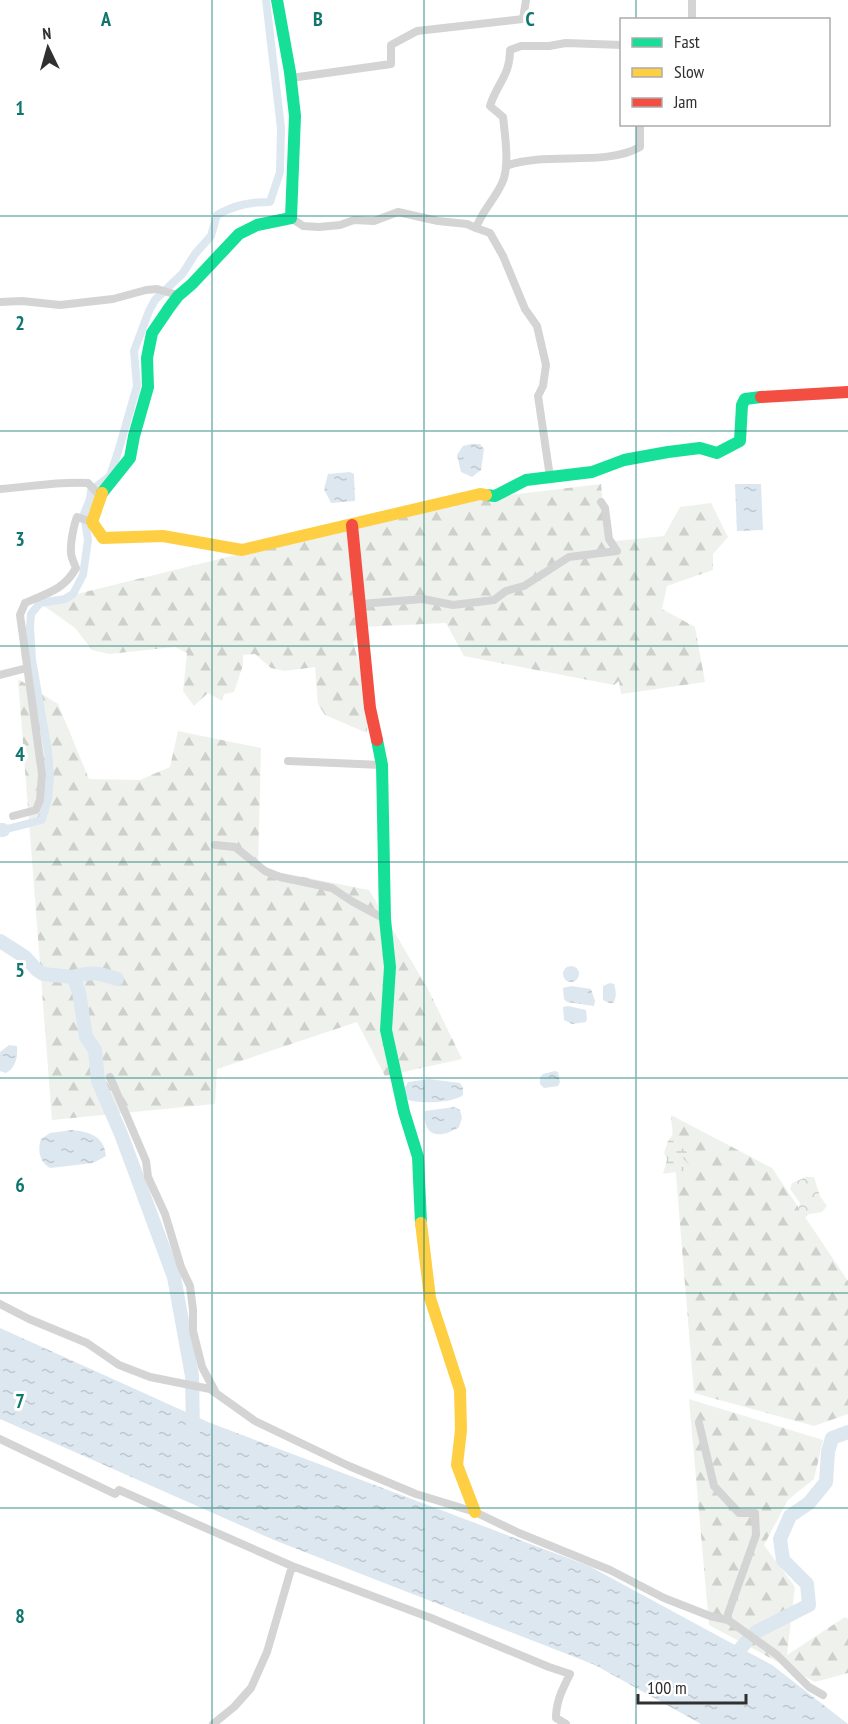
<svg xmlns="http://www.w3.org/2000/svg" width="848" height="1724" viewBox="0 0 848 1724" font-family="'PT Sans Narrow',sans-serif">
<defs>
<pattern id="forest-firs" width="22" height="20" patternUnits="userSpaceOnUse" patternTransform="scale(1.5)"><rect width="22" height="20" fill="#eff2ec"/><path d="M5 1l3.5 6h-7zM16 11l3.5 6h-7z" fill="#cdd0cb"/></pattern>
<pattern id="wetland-marsh" width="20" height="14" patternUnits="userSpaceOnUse" patternTransform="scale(1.5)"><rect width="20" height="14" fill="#eff2ec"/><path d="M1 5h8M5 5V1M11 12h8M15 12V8" fill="none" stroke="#cdd0cb"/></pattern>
<pattern id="park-crowns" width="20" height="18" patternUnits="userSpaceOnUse" patternTransform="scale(1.5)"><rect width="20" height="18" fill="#eff2ec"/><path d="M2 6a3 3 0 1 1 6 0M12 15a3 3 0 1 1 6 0" fill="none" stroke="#cdd0cb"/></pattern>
<pattern id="water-ripples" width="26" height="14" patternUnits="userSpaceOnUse" patternTransform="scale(1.5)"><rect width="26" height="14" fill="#dde7f0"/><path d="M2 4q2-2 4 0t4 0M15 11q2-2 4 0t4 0" fill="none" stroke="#bec6ce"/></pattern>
</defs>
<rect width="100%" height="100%" fill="#fff"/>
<path fill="url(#forest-firs)" d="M601 484 607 542 664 536 680 507 711 503 728 537 713 554V570L667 586 662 609 695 627 705 682 621 694 619 681 614 685 464 656 446 623 363 627 353 643 369 696 367 733 325 715 318 704 315 667 285 671 271 668 255 654 243 655V665L234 692 224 694 222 701 208 693 194 706 183 691 187 653 175 647 109 654 92 650 75 628 40 603 451 502Z
M18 679 58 704 89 779 140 780 170 767 178 731 261 748 258 868 369 890 427 987 462 1059 385 1076 357 1022 217 1069 215 1104 52 1120Z
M671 1115 772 1168 848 1281V1414L814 1426 694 1393Z
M689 1399 823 1440 814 1479 788 1500 764 1545 795 1587 787 1655 845 1617 848 1619V1673L815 1682 709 1625Z"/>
<path fill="url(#wetland-marsh)" d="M673 1134H676L677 1151 684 1148 687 1153 683 1158 689 1165 690 1170 663 1174 667 1159 664 1153 668 1141Z"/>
<path fill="url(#park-crowns)" d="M806 1177H814L820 1196 827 1206 822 1212 809 1214 799 1223 795 1218 800 1203 790 1189 792 1183Z"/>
<path fill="url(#water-ripples)" d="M471 444H480L484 449 481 470 472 477 461 472 457 455 463 446Z
M350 472 354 474 355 501 331 503 324 489 328 474Z
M735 484H761L763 530 737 531Z
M563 974a8 8 0 1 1 16 0a8 8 0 1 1-16 0Z
M610 983 614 984C616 990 617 998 613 1003H609L603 1000V986Z
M571 986 591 989 595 1001 594 1006 567 1002 564 999 563 988Z
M568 1006 586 1010 587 1019 586 1022 572 1024 564 1020 563 1007Z
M9 1045 17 1046C18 1056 16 1068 6 1073L0 1071V1052Z
M555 1071 558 1072 560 1082 558 1086 544 1088 540 1084V1077L543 1074Z
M429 1079 460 1083 463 1088V1095C454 1103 415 1105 405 1098V1087L408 1082Z
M454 1107 460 1110 462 1118 459 1127C441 1139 422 1138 425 1111Z
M72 1130C90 1132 104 1136 106 1156L93 1163 50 1168C40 1162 37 1151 41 1139L50 1133Z
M0 1328 208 1422 589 1566 772 1665 848 1724H701L595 1665 274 1540 0 1419Z"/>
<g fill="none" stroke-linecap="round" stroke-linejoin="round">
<path stroke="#dde7f0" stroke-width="8" d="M3 830 42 820 48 799 50 776 48 751 32 660 30 627 31 614 40 603 65 599 73 594 83 575 88 540 84 514 90 499 91 491 110 476 118 452 137 386 134 351 149 311 155 300 183 273 195 254 211 236 217 215C235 205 250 202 270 202L280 172 281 128 266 0"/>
<path stroke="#dde7f0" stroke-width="14" d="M0 830H3
M0 941 25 957 37 970 43 974 73 977 79 992 86 1037 95 1050 98 1081 121 1134 174 1277 192 1376 193 1433
M73 977C91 971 99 973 117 979
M756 1632 809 1605 807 1584 783 1560 780 1539 790 1516 809 1503 826 1482 828 1452 832 1438 848 1432
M741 1648 746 1642"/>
<path stroke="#d4d4d4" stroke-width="8" d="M692 0V20
M291 78 391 64V45L417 31 523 19 526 0
M506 166C546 151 605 167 640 147V124
M291 218 303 226 319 227 340 225 354 220 374 221 398 212 438 221 467 224 476 228C482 211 495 199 502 183 510 167 505 135 503 117L490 106C497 83 510 76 510 50L521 46H549L566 43 622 45
M476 228 490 233 503 256 525 309 537 326 546 365 543 386 538 396 550 477
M0 302 22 301 60 305 113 299 146 290 157 289 174 294
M0 489C29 487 59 481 88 483L100 496
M361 604 423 599 453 605 494 600 506 591 524 586 569 557 617 551 609 539 605 508 601 502
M0 675 27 668
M288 761 382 765
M13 816 36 810 40 800 42 774 20 615 25 603C47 593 64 590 76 568 74 563 71 557 71 553 70 544 74 524 77 517L92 522
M215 845 235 847 265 871 280 877 332 888 353 902 385 919
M110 1077 146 1161 148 1177 165 1214 181 1267 190 1286 193 1310V1331L202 1367 216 1393
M0 1304 29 1319 87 1343 119 1365 150 1377 210 1389 255 1421 349 1466 416 1494 475 1512 519 1533 610 1570 664 1598 710 1616 728 1620 777 1655 809 1687 823 1695
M699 1423 714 1486 739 1513H755L756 1535 728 1614V1620
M0 1439 115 1494 119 1490 292 1566 431 1618 549 1667 570 1674C563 1688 556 1701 556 1718L566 1724
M213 1724 234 1707 251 1688 267 1652 292 1566"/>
<path stroke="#16e098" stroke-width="12" d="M102 493 130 458 134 436 148 387 147 358 152 333 169 308 178 296 192 284 239 234 257 225 291 218 295 116 290 72 277 0
M486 495 495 496 526 480 592 472 624 460 668 452 700 448 717 453 740 441 742 405 745 399 761 397
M377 740 382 765 385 919 390 967 386 1030 404 1112 418 1157 421 1223"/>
<path stroke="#ffcf43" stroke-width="12" d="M102 493 92 522 103 538 163 536 242 550 480 494 486 495
M421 1223 430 1298 460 1390 461 1430 457 1465 475 1512"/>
<path stroke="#f24e42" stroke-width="12" d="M761 397 848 392
M352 525 370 708 377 740"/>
</g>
<path fill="none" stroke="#0f766e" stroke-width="1.5" stroke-opacity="0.55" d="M212 0V1724M424 0V1724M636 0V20M636 124V1724M0 216H848M0 431H848M0 646H848M0 862H848M0 1078H848M0 1293H848M0 1508H848"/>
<g font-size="20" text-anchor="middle" font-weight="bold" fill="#0f766e" stroke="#fff" stroke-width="6" stroke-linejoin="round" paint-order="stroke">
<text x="106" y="26">A</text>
<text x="318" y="26">B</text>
<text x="530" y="26">C</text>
<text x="20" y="115">1</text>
<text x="20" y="330">2</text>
<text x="20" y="546">3</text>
<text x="20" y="761">4</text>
<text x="20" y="977">5</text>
<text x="20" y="1192">6</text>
<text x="20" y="1408">7</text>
<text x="20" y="1623">8</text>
</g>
<rect x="620" y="18" width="210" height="108" fill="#ffffff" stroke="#acacac" stroke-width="1.5"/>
<rect x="632" y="38" width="30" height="9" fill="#16e098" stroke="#acacac" stroke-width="1.5"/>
<text x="674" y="48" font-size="18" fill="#303030">Fast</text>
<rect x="632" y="68" width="30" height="9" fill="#ffcf43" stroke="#acacac" stroke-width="1.5"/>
<text x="674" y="78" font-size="18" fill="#303030">Slow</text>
<rect x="632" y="98" width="30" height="9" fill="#f24e42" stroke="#acacac" stroke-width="1.5"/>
<text x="674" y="108" font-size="18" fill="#303030">Jam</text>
<g transform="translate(48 48) rotate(355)" stroke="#ffffff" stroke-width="4.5" paint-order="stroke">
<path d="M0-4.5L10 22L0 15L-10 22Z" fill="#303030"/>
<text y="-9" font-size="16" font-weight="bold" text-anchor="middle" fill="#303030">N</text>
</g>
<path d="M638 1694v9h108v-9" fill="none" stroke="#303030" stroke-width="3"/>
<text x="647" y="1694" font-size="18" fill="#303030" stroke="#ffffff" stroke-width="4.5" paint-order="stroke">100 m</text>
</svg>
